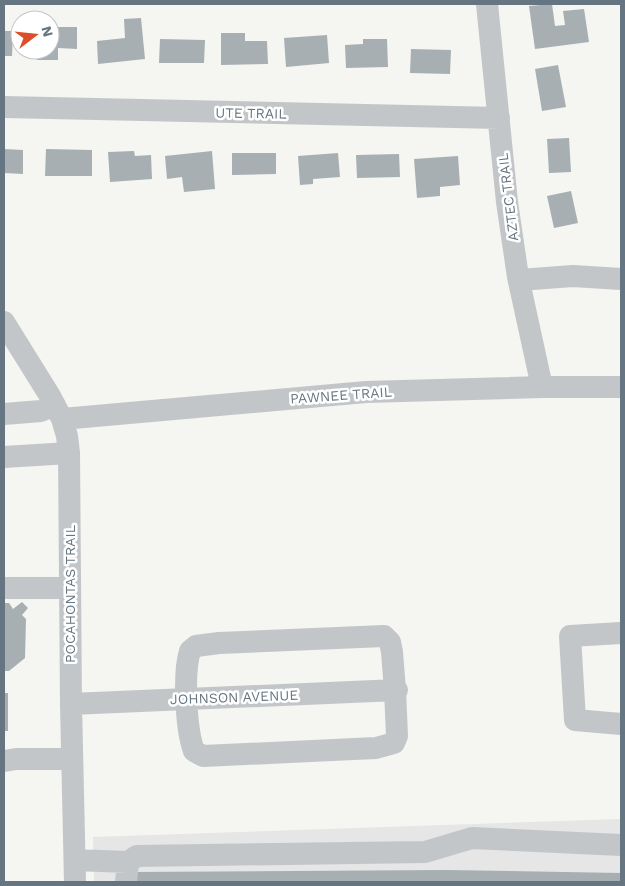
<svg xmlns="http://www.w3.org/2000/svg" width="625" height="886" viewBox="0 0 625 886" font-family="'Work Sans',sans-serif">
<rect width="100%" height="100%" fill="#f5f5f1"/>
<path fill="#e5e6e5" d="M621 819V882H94L93 837Z"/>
<path fill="#a7afb3" d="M552 4 555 26 565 25 563 11 584 9 589 42 535 49 529 6Z
M141 18 145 59 98 64 97 41 125 38 124 19Z
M50 27H77V49L58 48V60H37V50H50Z
M4 31H13L12 56H4Z
M221 33H245V41H267L268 64 221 65Z
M327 35 329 63 286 67 284 38Z
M160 39 205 40 204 63H159Z
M363 39H387L388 67 346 68 345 45 363 44Z
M411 49 451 50 450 74 410 73Z
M558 65 566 107 542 111 535 69Z
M569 138 571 172 549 173 547 139Z
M4 149 23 150V174L4 173Z
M46 149 92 150V176H45Z
M134 151 135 156 151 155 152 179 110 182 108 152Z
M212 151 215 189 184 192 182 177 167 179 165 156Z
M232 153H276V174L232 175Z
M338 153 340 177 313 179V184L300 185 298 156Z
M399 154 400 177 357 178 356 155Z
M458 156 460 185 440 187V196L417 198 414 159Z
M571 191 578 223 554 228 547 196Z
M22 602 28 608 22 615 26 619 25 658 9 671H4V603H9L13 609Z
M4 693H8V731H4Z
M446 870 621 873V882H136V872Z"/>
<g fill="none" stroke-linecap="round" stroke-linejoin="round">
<path stroke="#c3c6c9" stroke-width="22" d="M487 4 507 202 518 277 542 387
M4 107 499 118
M519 280 573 276 621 279
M4 322 50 396 62 419 67 436 69 453 71 704 75 882
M4 414 41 411 55 405
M62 419 366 392 542 387H621
M4 457 69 453
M4 588H70
M621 633 570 636 575 720 621 724
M384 636 390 642 392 652 395 690 397 736 394 743 376 748 203 756 194 751C186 730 183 673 190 651L196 646 219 643Z
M71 704 397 690
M4 761 16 759H72
M75 860 128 862
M126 882 128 862 137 856 425 852 472 838 621 845"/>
</g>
<g text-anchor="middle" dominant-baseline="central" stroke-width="5" stroke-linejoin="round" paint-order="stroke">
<g font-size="14" fill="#657581" stroke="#fff">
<text transform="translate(251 113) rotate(1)">UTE TRAIL</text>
<text transform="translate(508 197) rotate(-97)">AZTEC TRAIL</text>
<text transform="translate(341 395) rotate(-4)">PAWNEE TRAIL</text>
<text transform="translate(70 594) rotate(-90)">POCAHONTAS TRAIL</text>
<text transform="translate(234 697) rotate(-2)">JOHNSON AVENUE</text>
</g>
</g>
<rect width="625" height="886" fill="none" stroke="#657581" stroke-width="10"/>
<g transform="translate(35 35) rotate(74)"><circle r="24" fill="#ffffff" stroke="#c1c8cd"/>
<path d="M0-4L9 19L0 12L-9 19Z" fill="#dc4e2a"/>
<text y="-8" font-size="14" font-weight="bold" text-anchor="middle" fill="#657581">N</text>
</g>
</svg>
